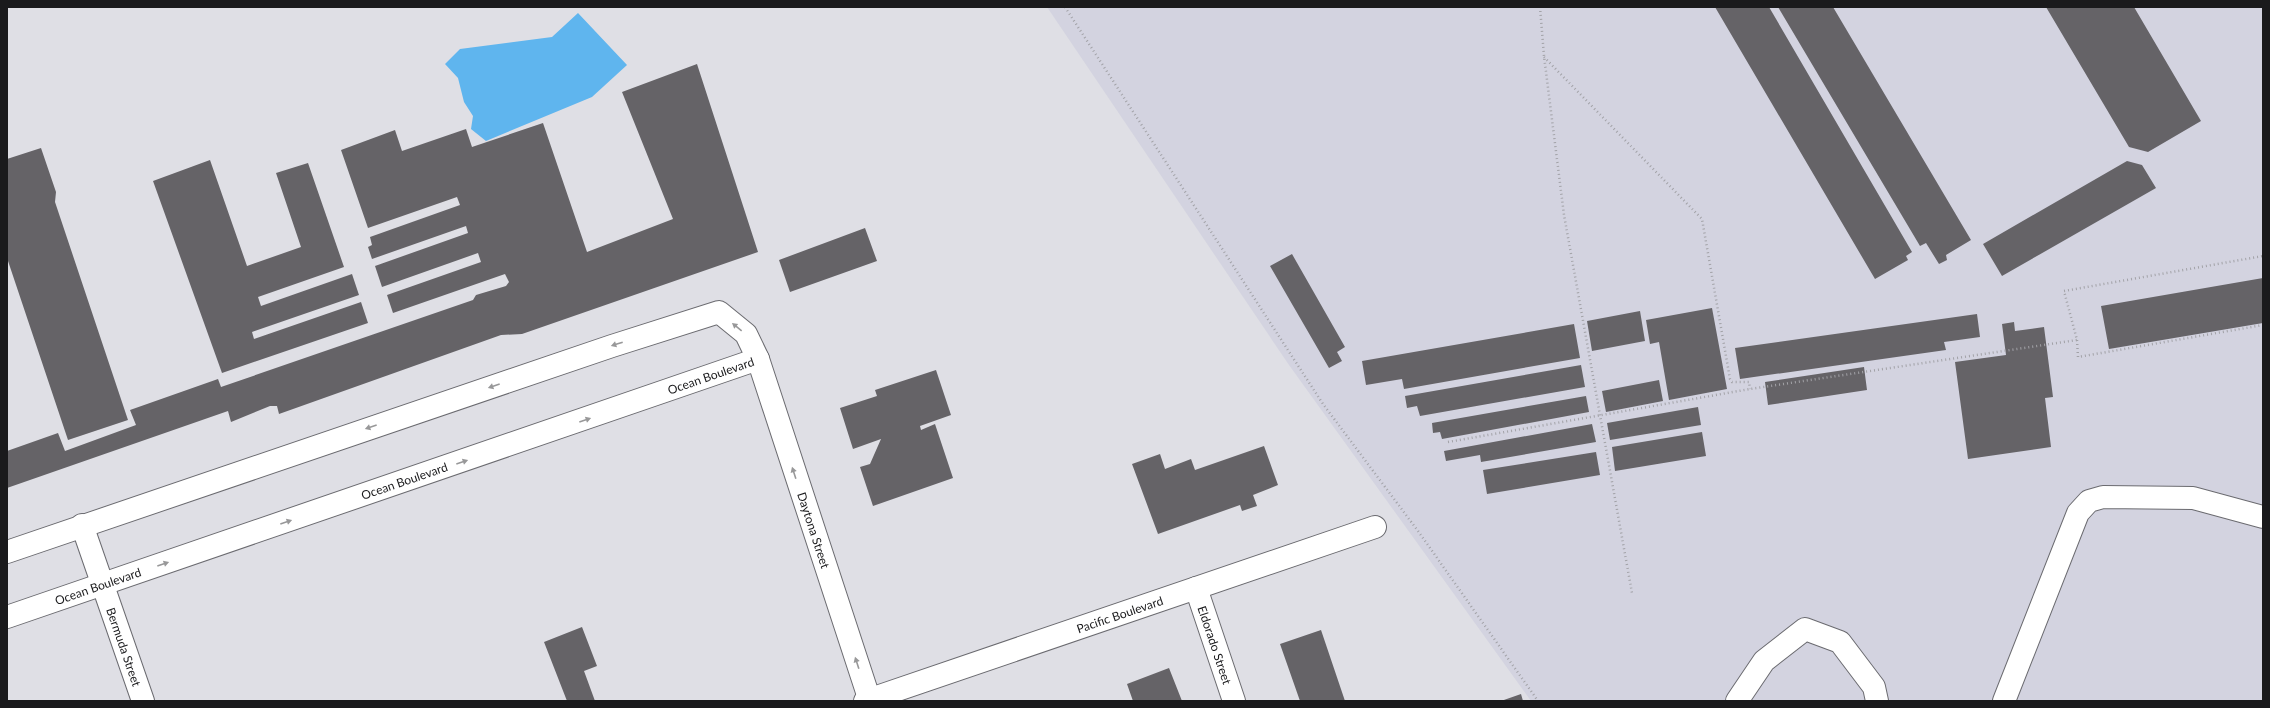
<svg xmlns="http://www.w3.org/2000/svg" width="2270" height="708" viewBox="0 0 2270 708" font-family="Lato,sans-serif">
<rect width="100%" height="100%" fill="#dfdfe5"/>
<path fill="#d3d3e0" d="M1047 7H2263V701H1531L1289 365Z"/>
<path fill="#5fb5ee" d="M578 13 627 65 592 97 486 141 471 129 473 116 464 102 458 78 445 64 460 49 552 37Z"/>
<path fill="#656367" d="M1715 7H1769L1912 252 1906 256 1908 260 1875 279Z
M1778 7H1833L1971 240 1946 255 1947 260 1939 264 1926 243 1920 246Z
M2046 7H2134L2201 121 2148 152 2129 147Z
M697 64 758 252 522 334 501 335 279 414 277 406H270L231 422 228 411 7 488V451L58 433 65 451 136 425 130 410 218 379 221 387 473 300 476 295 506 286 509 282 505 274 393 313 387 295 481 262 478 253 382 287 375 266 468 233 466 226 372 259 368 247 372 245 370 237 460 205 457 197 368 228 341 150 395 130 402 151 466 129 472 147 543 123 587 252 673 219 622 92Z
M41 148 56 192 55 202 128 420 68 440 7 258V159Z
M210 160 247 266 301 247 276 173 308 163 344 267 258 297 261 306 352 274 359 295 252 332 254 339 361 302 368 323 222 373 153 181Z
M2127 161 2142 165 2156 188 2002 276 1983 244Z
M865 228 877 261 790 292 779 260Z
M1292 254 1345 347 1337 352 1342 361 1329 368 1270 266Z
M2263 278V323L2109 349 2101 306Z
M1712 308 1727 389 1669 400 1659 342 1650 344 1646 320Z
M1640 311 1645 341 1592 351 1587 321Z
M1977 314 1980 337 1944 342 1946 350 1740 379 1735 348Z
M2014 322 2015 331 2044 327 2053 397 2045 398 2051 447 1968 459 1955 362 2006 355 2002 324Z
M1574 324 1580 358 1404 389 1402 379 1366 385 1362 361Z
M1581 365 1585 387 1420 416 1417 406 1407 408 1405 396Z
M1864 367 1867 390 1768 405 1765 382Z
M936 370 951 415 920 426 921 430 935 424 953 478 873 506 860 467 870 464 881 439 853 449 840 408 877 396 875 390Z
M1659 380 1663 401 1606 412 1602 391Z
M1586 396 1589 412 1442 439 1440 432 1433 433 1432 423Z
M1698 407 1701 425 1610 440 1607 423Z
M1592 424 1596 442 1481 462 1480 455 1446 461 1444 451Z
M1702 432 1706 456 1615 471 1612 447Z
M1264 446 1278 485 1253 495 1257 506 1242 511 1240 505 1158 534 1132 464 1160 454 1165 469 1191 459 1195 470Z
M1596 452 1600 475 1487 494 1483 470Z
M582 627 597 666 584 671 595 701H567L544 642Z
M1321 630 1345 701H1300L1280 644Z
M1169 668 1182 701H1133L1127 684Z
M1521 694 1523 701H1501Z"/>
<g fill="none" stroke-linecap="round" stroke-linejoin="round">
<g stroke="#6b6b70" stroke-width="24">
<g id="minor">
<path id="s1" d="M82 525 143 701"/>
<path id="s2" d="M7 552 612 346 719 312 746 334 758 359 870 701"/>
<path id="s3" d="M1196 588 1234 701"/>
<path id="s4" d="M7 617 758 359"/>
<path id="s5" d="M865 701 1375 527"/>
<path d="M1737 701 1764 661 1805 629 1840 642 1874 687 1877 701"/>
<path d="M2004 701 2078 513 2089 501 2103 497 2193 498 2263 517"/>
</g>
</g>
<path stroke="#a2a2a7" stroke-width="2.5" stroke-dasharray="1 3" stroke-linecap="butt" d="M1065 7 1323 404 1418 531 1538 701
M1540 7 1544 56 1564 215 1632 593
M1544 57 1702 219 1730 379 1732 382H1749L1750 389
M2077 340 2078 357 2263 325
M1448 442 1750 389 2077 340 2064 291 2263 256"/>
<use href="#minor" stroke="#fff" stroke-width="22"/>
</g>
<defs><path id="oneway-solid" d="M-6-.8H1V-3.2L6.5 0L1 3.2V.8H-6Z"/></defs>
<g fill="#989899">
<use href="#oneway-solid" transform="translate(737 327) rotate(-141)"/>
<use href="#oneway-solid" transform="translate(617 344) rotate(162)"/>
<use href="#oneway-solid" transform="translate(494 386) rotate(161)"/>
<use href="#oneway-solid" transform="translate(585 420) rotate(-19)"/>
<use href="#oneway-solid" transform="translate(371 427) rotate(161)"/>
<use href="#oneway-solid" transform="translate(462 462) rotate(-19)"/>
<use href="#oneway-solid" transform="translate(794 473) rotate(-108)"/>
<use href="#oneway-solid" transform="translate(286 522) rotate(-19)"/>
<use href="#oneway-solid" transform="translate(163 564) rotate(-19)"/>
<use href="#oneway-solid" transform="translate(857 663) rotate(-108)"/>
</g>
<g text-anchor="middle" dominant-baseline="central" stroke-width="4" stroke-linejoin="round" paint-order="stroke">
<g font-size="12" fill="#1a1a1c" stroke="#ececf2">
<text stroke="none"><textPath href="#s4" startOffset="744">Ocean Boulevard</textPath></text>
<text stroke="none"><textPath href="#s4" startOffset="420">Ocean Boulevard</textPath></text>
<text stroke="none"><textPath href="#s2" startOffset="994">Daytona Street</textPath></text>
<text stroke="none"><textPath href="#s4" startOffset="96">Ocean Boulevard</textPath></text>
<text stroke="none"><textPath href="#s5" startOffset="269">Pacific Boulevard</textPath></text>
<text stroke="none"><textPath href="#s3" startOffset="60">Eldorado Street</textPath></text>
<text stroke="none"><textPath href="#s1" startOffset="129">Bermuda Street</textPath></text>
</g>
</g>
<rect width="2270" height="708" fill="none" stroke="#1a1a1c" stroke-width="16"/>
</svg>
